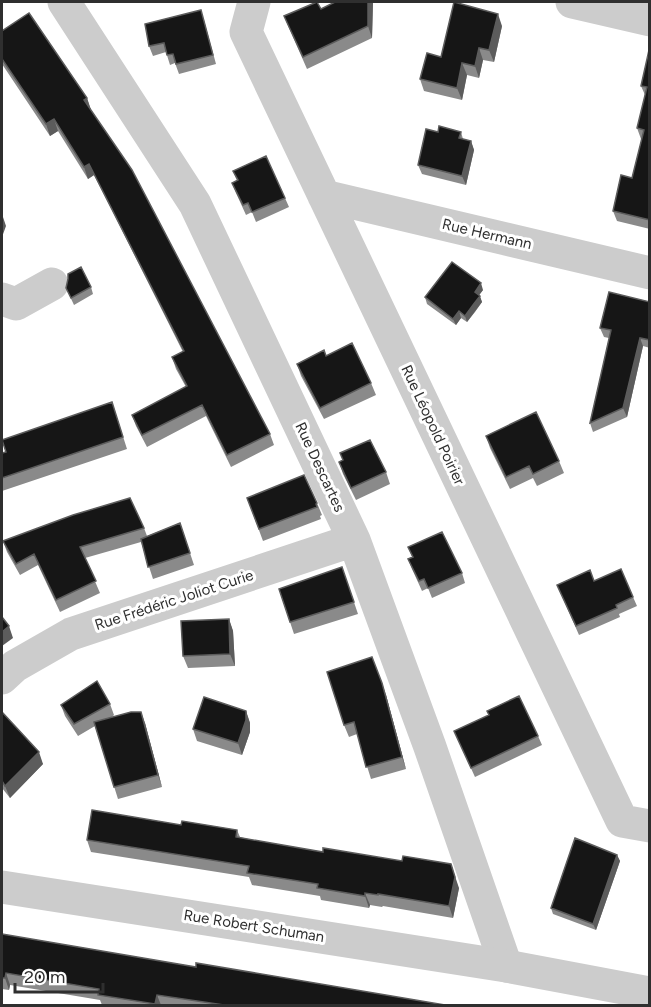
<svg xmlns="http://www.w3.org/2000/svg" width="651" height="1007" viewBox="0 0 651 1007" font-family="Figtree,sans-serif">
<rect width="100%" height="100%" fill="#fff"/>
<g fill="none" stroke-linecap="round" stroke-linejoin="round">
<path stroke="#ccc" stroke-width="33" d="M64 2 195 204 354 540 430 747 506 966
M254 2 246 32 622 821 650 826
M572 2 650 20
M324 196 650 273
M2 299 16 304 52 284
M2 678 15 666 71 634 354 540"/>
<path stroke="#ccc" stroke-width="33" d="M2 887 506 966 650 993"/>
</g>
<path fill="#8a8a8a" d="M335 2H373L372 38 307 69 289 28 284 16 321 9Z
M204 20 216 64 179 74 175 63 170 65 166 52 153 56 149 46Z
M502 26 494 62 483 60 479 78 467 75 462 100 424 91 420 79 441 57Z
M2 31 87 98 91 110 270 434 274 445 231 467 206 416 147 447 136 426 132 415 186 387 176 369 172 357 183 352 94 175 88 179 58 131 50 136 2 64Z
M650 50V229L617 221 613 211 632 178 642 139H641L637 128 645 95 641 86Z
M438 132H461L463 139 471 141 474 150 466 185 422 174 418 165Z
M233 171 285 198 289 207 256 222 252 212 246 215 236 193 232 183 237 181Z
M68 279 91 287 93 294 74 305 66 288Z
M483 290 479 295 482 302 475 312 467 322 461 318 456 325 427 304 425 297Z
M650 302V348L643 346 627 417 593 432 590 423 609 338 604 337 600 328Z
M326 356 371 383 376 395 324 419 301 376 297 364Z
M112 402 127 449 2 491V453Z
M486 436 559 461 564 473 537 486 533 478 510 489 490 448Z
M339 462 386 472 390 484 356 500 343 474Z
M247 498 317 503 322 515 320 516 321 519 263 541Z
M180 523 194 565 153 579 141 542 85 558 100 593 60 612 38 565 20 575 7 552 3 541 144 528 147 536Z
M408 547 462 573 465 583 432 598 428 588 422 591 412 569 408 559 412 557Z
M342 567 358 614 294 634 290 622Z
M594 581 633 597 637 606 619 614 620 617 579 635 557 585Z
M229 619 233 631 235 666 188 668 183 656Z
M386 695 406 769 371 779 357 734 349 737 344 725Z
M110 704 114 715 112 717 145 723 162 787 118 799 95 726 78 736 65 716 61 705Z
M246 711 250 723V732L242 755 197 741 193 729Z
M2 712 43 764 10 798 2 788Z
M454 731 538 736 542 745 475 777Z
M181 825 237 830 240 837 459 888 453 918 383 906 382 907 370 905 369 908 321 900 320 896 252 885 249 877 91 852 87 840Z
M617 855 620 861 596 930 553 914 551 908Z
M2 934 196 967 445 1005H102L100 1000 10 985 9 990 2 989Z"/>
<path fill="#5c5c5c" d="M368 2H373L372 38 368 26Z
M498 14 502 26 494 62 489 50Z
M479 48 483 60 479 78 475 66Z
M462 63 467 75 462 100 457 88Z
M87 98 91 110 88 112 84 100Z
M54 119 58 131 50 136 46 124Z
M471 141 474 150 466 185 462 176Z
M89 164 94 175 88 179 84 167Z
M2 214 6 226 2 237Z
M481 283 483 290 477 298 475 292Z
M480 296 482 302 467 322 465 316Z
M459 311 461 318 456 325 453 319Z
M640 338 643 346 627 417 623 408Z
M229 619 233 631 235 666 230 654Z
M9 626 13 638 2 646V632Z
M382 683 386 695 406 769 402 757Z
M246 711 250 723V732L242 755 238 743Z
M141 712 145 723 162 787 158 775Z
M39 752 43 764 10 798 5 786Z
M617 855 620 861 596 930 593 924Z
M451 864 459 888 453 918 449 906Z
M365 893 370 905 369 908 365 896Z
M6 973 10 985 9 990 5 978Z
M157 995 161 1005H155V1004Z"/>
<path fill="#161616" stroke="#5c5c5c" stroke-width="1.5" d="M317 2 321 9 335 2H368V26L303 57 284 16Z
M454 2 498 14 489 50 479 48 475 66 462 63 457 88 420 79 427 53 441 57Z
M201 10 213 55 176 64 173 54 167 55 164 43 149 46 145 24Z
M29 13 87 98 84 100 132 170 270 434 227 455 202 405 142 435 132 415 187 386 172 357 184 351 89 164 84 167 54 119 46 124 2 59V31Z
M649 50H650V220L613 211 621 175 632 178 644 130 637 128 647 87 641 86Z
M439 126 461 132 459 138 471 141 462 176 418 165 426 129 438 132Z
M266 156 285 198 252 212 248 203 243 205 232 183 238 180 233 171Z
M452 262 481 283 475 292 480 296 473 305 465 316 459 311 453 319 425 297Z
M81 267 91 287 71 298 66 288 68 279V274Z
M609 292 650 302V340L640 338 623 408 590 423 611 330 600 328Z
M352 343 371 383 320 408 297 364 324 350 326 356Z
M112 402 123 437 2 478V453L6 452 2 440Z
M536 412 559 461 533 474 529 466 506 477 486 436Z
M370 440 386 472 351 488 339 462 343 460 340 453Z
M304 475 317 503 316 504 317 507 259 529 247 498Z
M130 498 144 528 80 547 96 581 56 600 34 554 16 564 3 541 73 515Z
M180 523 190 553 148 567 141 539Z
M442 532 462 573 428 588 424 579 419 581 408 559 413 557 408 547Z
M342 567 354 602 290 622 279 589Z
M621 569 633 597 616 605 617 608 576 626 557 585 590 570 594 581Z
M2 617 9 626 2 632Z
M229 619 230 654 183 656 181 621Z
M372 657 382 683 402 757 366 767 354 722 344 725 327 672Z
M97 681 110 704 74 724 61 705Z
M519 696 538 736 471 768 454 731 489 715 487 711Z
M204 697 246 711V720L238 743 193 729Z
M2 712 39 752 5 786 2 781Z
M131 712H141L158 775 114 787 94 722Z
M92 810 181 825 182 821 237 830 236 837 323 852V848L402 861 403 856 451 864 455 877 449 906 378 894V895L365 893V896L317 888 318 884 247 873 249 866 87 840Z
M575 838 617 855 593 924 551 908Z
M2 934 196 967V963L445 1005H224L157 995 155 1004 98 995 99 989 6 973 5 978H2Z"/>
<g text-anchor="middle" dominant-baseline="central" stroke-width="6" stroke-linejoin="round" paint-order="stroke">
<g font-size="15" fill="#2f2f2f" stroke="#fff">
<text transform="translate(487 234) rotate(13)">Rue Hermann</text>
<text transform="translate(433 425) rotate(65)">Rue Léopold Poirier</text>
<text transform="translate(320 467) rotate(65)">Rue Descartes</text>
<text transform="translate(174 600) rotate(-18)">Rue Frédéric Joliot Curie</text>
<text transform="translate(254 926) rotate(9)">Rue Robert Schuman</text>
</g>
</g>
<rect width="651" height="1007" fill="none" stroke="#2f2f2f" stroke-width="6"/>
<path d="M15 983v9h88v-9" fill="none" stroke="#2f2f2f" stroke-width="3"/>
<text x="24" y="983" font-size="18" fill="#2f2f2f" stroke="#ffffff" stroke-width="4.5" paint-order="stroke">20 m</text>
</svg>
